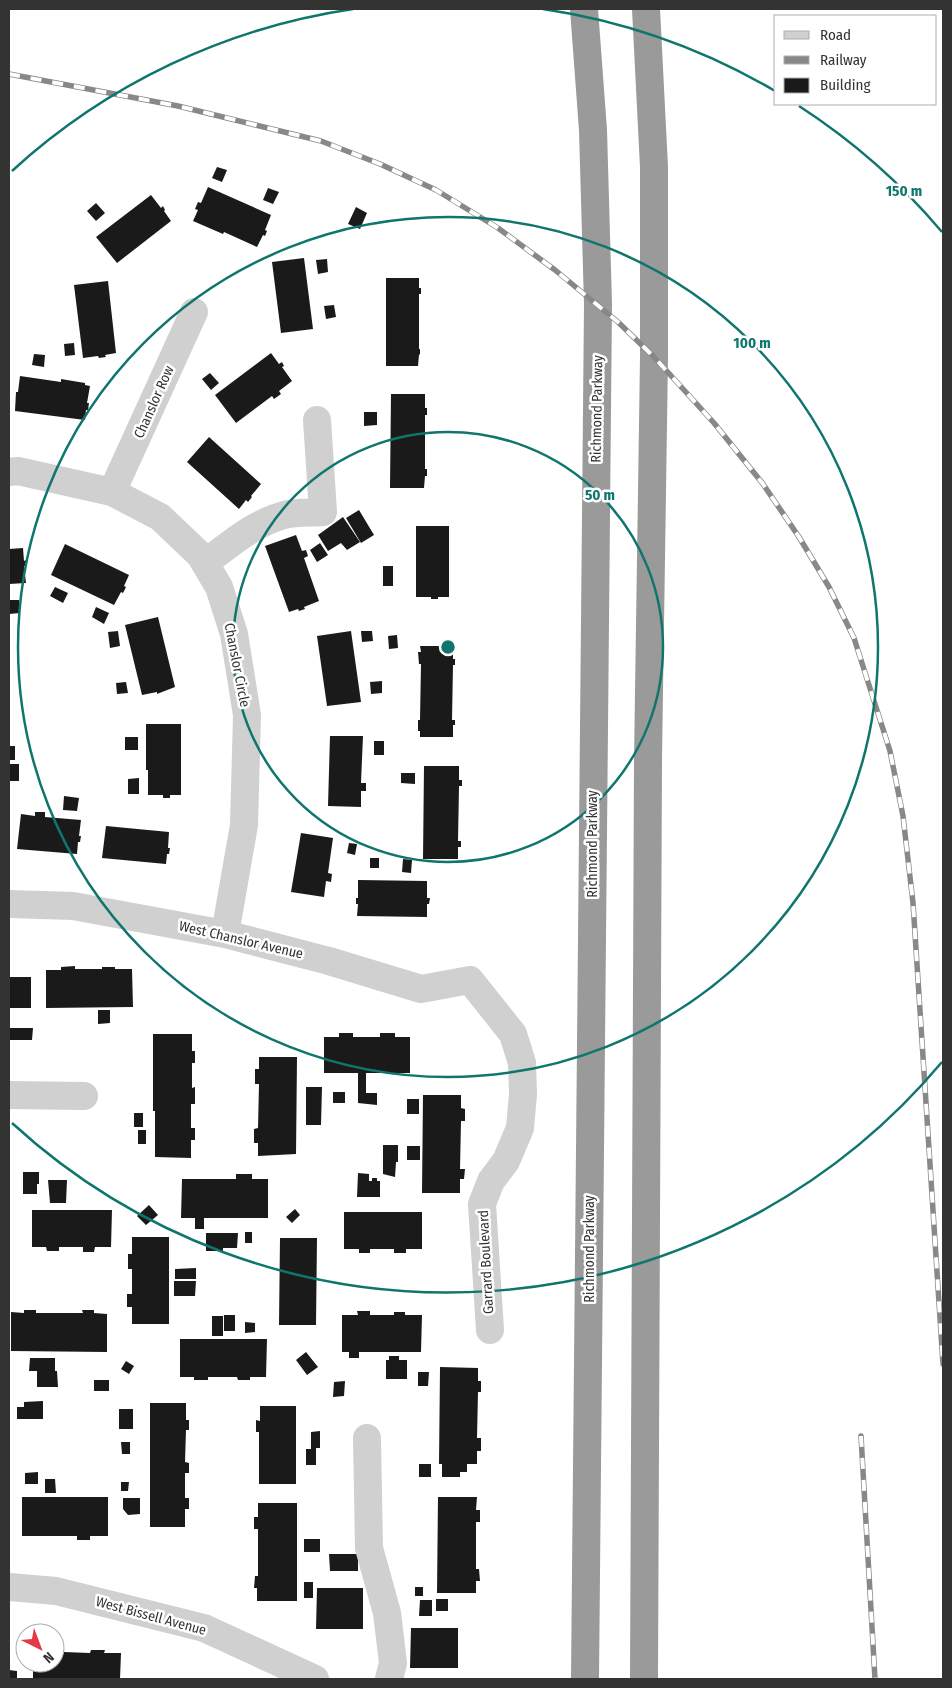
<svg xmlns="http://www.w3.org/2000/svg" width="952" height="1688" viewBox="0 0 952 1688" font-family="'Fira Sans Condensed',sans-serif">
<rect width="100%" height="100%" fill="#fff"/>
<path fill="#1a1a1a" d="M217 167 227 170 222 182 212 178Z
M208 187 271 215 265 230 267 231 265 236 263 235 257 247 224 232 223 234 193 221 198 210 195 209 198 202 201 203Z
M268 188 279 192 273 204 263 200Z
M151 195 161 208 163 206 165 210 164 211 171 221 117 263 96 237Z
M96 203 105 213 96 221 87 211Z
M356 207 367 213 360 229 348 224Z
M304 258 313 329 281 333 272 262Z
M327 259 328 272 318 274 316 260Z
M386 278H419V288H421V294H419V349H420V354L419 355 418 366H386Z
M108 281 116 353 105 355 106 357 99 358 98 356 83 358 74 285Z
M334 305 336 317 326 319 324 306Z
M74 343 75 355 65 356 64 344Z
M271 353 279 364 282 362 284 366 282 367 292 381 279 391 281 394 274 399 272 396 236 423 215 395Z
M34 354 45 355 44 367 32 365Z
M210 373 219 383 211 390 202 379Z
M20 376 61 382V379L85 383V385L90 386 87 403H89L88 410H86L85 420 15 411 16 392H18Z
M391 394H425V408H427V415H425V469H427V476H425L424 488H390Z
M364 412H377V425L364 426Z
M209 437 261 484 251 496 252 497 248 502 246 500 239 509 187 462Z
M359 510 374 535 361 543 346 518Z
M343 517 360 542 347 550 341 543 328 551 318 535Z
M416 526H449V597H438V599H431V597H416Z
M296 535 302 551 306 550 308 556 304 558 319 601 304 607 305 609 299 611 298 609 289 612 265 546Z
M320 543 328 555 317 562 310 550Z
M65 544 129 575 124 586 126 587 123 593 121 592 114 605 51 575Z
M23 548 24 561 26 560V566H24L26 583 9 584V549Z
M383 566H393V586H383Z
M55 587 68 593 63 603 50 596Z
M9 600H19L20 613 9 614Z
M96 607 109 613 104 624 92 617Z
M158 617 175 687 157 694V692L142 695 125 625Z
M118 631 120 646 110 648 108 632Z
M351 631 361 702 327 706 317 636Z
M361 631H372L373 641 362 642Z
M397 635 398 648 389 649 388 636Z
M420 646H453V659H455V665H453L452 720H455V725H453V737H420V731H418V720H420L421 664H419L418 652H421Z
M382 681V693L371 694 370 682Z
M126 682 128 693 117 694 116 683Z
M146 724H181V795H170V798H163V795H148V770H146Z
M330 736H363L361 783H366V791H361V807L328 806Z
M125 737H138V750H125Z
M374 741H384V755H374Z
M9 746H15V760H9Z
M9 764H19V781H9Z
M424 766H459V780H462V786H459L458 841H461V847H458V859H423Z
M401 773H415V784L401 783Z
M139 778V794H128V779Z
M64 796 79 798 77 811 63 810Z
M35 812H45V817L81 820 79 836H81L80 842H78L77 854 17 849 21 814 35 816Z
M106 826 169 832 168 848H170L169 854H167L166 864 102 858Z
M301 833 333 838 328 873 332 874 331 882 326 881 324 897 291 892Z
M349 843 357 844 355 855 347 853Z
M370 858H379V868H370Z
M403 859 412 860 411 873 402 872Z
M358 880 427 881V898H430L429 904H427V917L357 916 358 904H356V898H358Z
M75 966V969H102V967H115V969H132L133 1007 46 1008V970H61V967Z
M9 977H31V1008H9Z
M98 1010H110V1023L98 1024Z
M9 1028H33L32 1040H9Z
M339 1033H353V1037H380V1033H395V1037H410V1073H366V1093H377V1105L358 1103V1073H324V1037H339Z
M153 1034H192V1051H195V1063H192V1088L195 1087V1104H191V1128H195V1140H191V1158L155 1157V1111H153Z
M259 1057H297L296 1154 258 1156V1143H254V1129L258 1128 259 1084H255V1069H259Z
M306 1087H322L321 1125H306Z
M333 1092H345V1103H333Z
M423 1095H461V1108L465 1109V1121H461L460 1169H465L464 1179H460V1193H422Z
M407 1099H419V1114H407Z
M134 1113H143V1127H134Z
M138 1130H146V1144H138Z
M383 1145H398V1162H396L395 1177 383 1174Z
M407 1146H420V1160H407Z
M23 1172H39V1184H37V1194H23Z
M358 1173 369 1174V1181H372V1178H377V1181H380V1197H357Z
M236 1174H252V1179H268V1218H204V1229H195V1218H181L182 1179H236Z
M48 1180H67L66 1203H50Z
M149 1205 158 1215 146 1225 137 1216Z
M295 1209 300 1215 292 1223 286 1217Z
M32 1210H112L111 1247H95L94 1252H83V1247H59V1251H47L46 1247H32Z
M344 1212H422V1249H406V1253H394V1249H370V1253H359V1249H344Z
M245 1232H252V1243H245Z
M206 1233H238L237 1248H223V1251H206Z
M132 1237H169V1324H132V1307H127V1294H132V1269H128V1254H132Z
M280 1238H317L316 1325H279Z
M196 1268V1279H175V1269Z
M174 1281H196L195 1296H174Z
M24 1310H36V1313H83L82 1310H94V1313L107 1314V1352L11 1351V1312L24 1313Z
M357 1311H370V1315H394V1312H405V1315H422L421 1352H359V1358H349V1352H342V1315H358Z
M224 1315H235V1331H224Z
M212 1316H223V1336H212Z
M245 1322 255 1323V1332L245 1333Z
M180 1339H267L266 1377H250V1380H238L237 1377H208V1380H194V1377H180Z
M306 1352 318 1367 307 1375 296 1360Z
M389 1356H399V1360H407V1379H386V1360H389Z
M30 1358H55V1371H57L58 1387H37V1371H29Z
M126 1361 134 1366 129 1374 121 1369Z
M440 1367 478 1368V1381H481V1392H478L477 1438H481V1451H477V1464H467V1472H460V1477H442V1464H439Z
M418 1372H429L428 1386H418Z
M94 1380H109V1391H94Z
M345 1381 344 1396 333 1397 334 1382Z
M43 1401V1419H17V1407H24V1402Z
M150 1403H186V1420H189V1430H186L185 1462 189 1463V1473H185V1498H189V1509H185V1527H150Z
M260 1406H296V1484H259V1432H256V1420L260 1421Z
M119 1409H133V1429H119Z
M320 1431V1448H316V1465H306V1449H311V1432Z
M121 1442H130V1454H122Z
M419 1464H431V1477H419Z
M38 1472V1484H25V1473Z
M45 1479H55L56 1493H45Z
M121 1482H129L128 1491H121Z
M22 1497H108V1536H90V1540H77V1536H22Z
M438 1497H477L476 1510H480V1522H476V1569H479L480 1581H476V1593H437Z
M123 1498H140V1514L128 1515 123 1509Z
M258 1503H297V1601H257V1588H254L255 1576H258V1529H254V1517H258Z
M304 1539H320V1552H304Z
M329 1554H358V1571H330Z
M304 1582H313V1598H304Z
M415 1587H423V1596H415Z
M317 1588H363V1629H316Z
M436 1599H448V1611H436Z
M420 1600H432V1616H419Z
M411 1628H458V1668H410Z
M55 1650H64V1652L90 1653 91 1650H105L104 1653H121L120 1679H33V1663H55Z
M9 1670 17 1671V1679H9Z"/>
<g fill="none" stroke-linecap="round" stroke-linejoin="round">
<path stroke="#d0d0d0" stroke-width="28" d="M9 472 18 471 112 492 160 517 200 555 219 587 234 634 247 715 244 825 225 934
M112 492 194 312
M205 563C229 545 254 523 284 515 296 512 310 513 323 512L317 420
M9 904 73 906 225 934 329 961 421 989 470 980 513 1034 522 1063 523 1094 520 1128 506 1161 491 1181 482 1204 490 1330
M9 1095 84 1096
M367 1438 369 1548 387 1613 393 1663 389 1679
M9 1587 56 1591 204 1628 315 1679"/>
<path stroke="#9a9a9a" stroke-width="28" d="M584 9 593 130 598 304 585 1679
M644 1679 648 760 654 357V167L646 9"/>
<g stroke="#888" stroke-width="5.5">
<path id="rail" d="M9 74 178 106 321 141 380 164 436 190 498 228 555 270 618 322 654 357 714 423 763 484 799 537 829 587 854 638 890 751 903 816 913 903 943 1364
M861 1436 875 1679"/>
</g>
<use href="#rail" stroke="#fff" stroke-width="4" stroke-dasharray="11" stroke-linecap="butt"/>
</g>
<g fill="none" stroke="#0f766e" stroke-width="2.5">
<circle cx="448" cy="647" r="215"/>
<circle cx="448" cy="647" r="430"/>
<path d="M942 1062A645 645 0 0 1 12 1123M12 171A645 645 0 0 1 353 9M543 9A645 645 0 0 1 775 91M799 106A645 645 0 0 1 942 232"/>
</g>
<g text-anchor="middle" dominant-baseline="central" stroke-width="5" stroke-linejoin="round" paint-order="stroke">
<g font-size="14" fill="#333" stroke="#fff">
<text transform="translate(154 402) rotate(-66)">Chanslor Row</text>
<text transform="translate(597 409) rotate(-89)">Richmond Parkway</text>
<text transform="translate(237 665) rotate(79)">Chanslor Circle</text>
<text transform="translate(592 844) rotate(-90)">Richmond Parkway</text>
<text transform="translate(241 940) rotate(13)">West Chanslor Avenue</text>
<text transform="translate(589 1249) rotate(-90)">Richmond Parkway</text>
<text transform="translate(486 1262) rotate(-93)">Garrard Boulevard</text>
<text transform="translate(151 1616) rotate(15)">West Bissell Avenue</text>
</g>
</g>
<circle cx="448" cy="647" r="8" fill="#0f766e" stroke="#fff" stroke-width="2.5"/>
<g font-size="15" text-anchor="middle" font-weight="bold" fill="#0f766e" stroke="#fff" stroke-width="5" stroke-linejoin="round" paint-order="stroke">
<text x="904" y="196">150 m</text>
<text x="752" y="348">100 m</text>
<text x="600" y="500">50 m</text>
</g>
<rect width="952" height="1688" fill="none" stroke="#333333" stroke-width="20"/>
<rect x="774" y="15" width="162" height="90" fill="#ffffff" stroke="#adadad"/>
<rect x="784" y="31" width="25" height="8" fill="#d0d0d0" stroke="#adadad"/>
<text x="820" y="40" font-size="15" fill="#333333">Road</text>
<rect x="784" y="56" width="25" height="8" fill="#888888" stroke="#adadad"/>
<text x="820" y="65" font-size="15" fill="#333333">Railway</text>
<rect x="784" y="78" width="25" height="15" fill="#1a1a1a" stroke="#adadad"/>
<text x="820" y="90" font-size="15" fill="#333333">Building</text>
<g transform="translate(40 1648) rotate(138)"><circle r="24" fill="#ffffff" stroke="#adadad"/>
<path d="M0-4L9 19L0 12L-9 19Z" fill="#e63946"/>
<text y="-8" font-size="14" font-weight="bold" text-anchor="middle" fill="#333333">N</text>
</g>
</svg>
